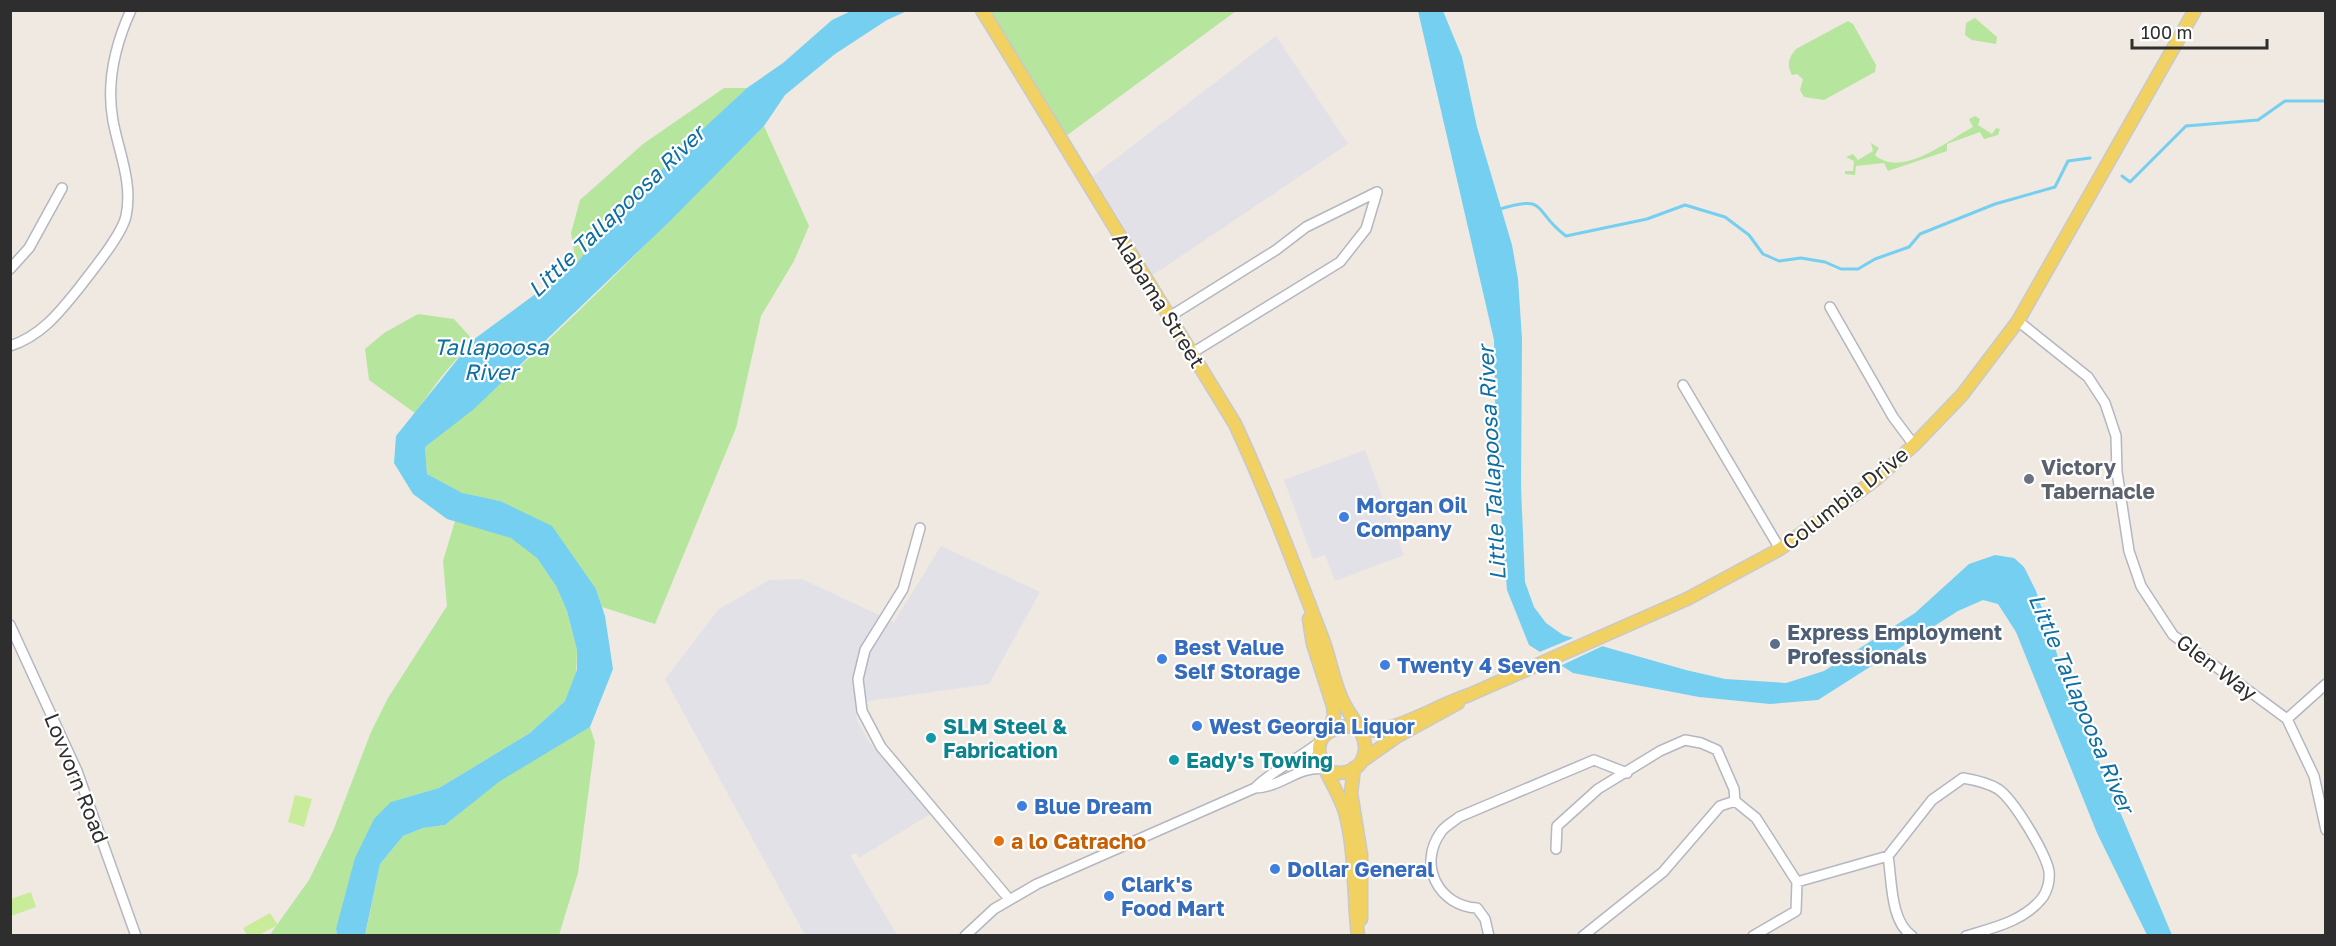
<svg xmlns="http://www.w3.org/2000/svg" width="2336" height="946" viewBox="0 0 2336 946" font-family="'Golos Text',sans-serif">
<rect width="100%" height="100%" fill="#efe9e1"/>
<path fill="#e3e1e8" d="M1276 36 1348 144 1153 275 1093 176Z
M1365 450 1404 555 1335 581 1325 555 1313 559 1284 480Z
M941 546 1040 592 989 684 855 703 857 720 869 742 930 814 859 858 856 853 850 855 897 935H805L665 679 719 609 769 580 802 579 894 622Z"/>
<path fill="#b6e59e" d="M991 11H1236L1066 136Z
M1975 18 1997 37 1996 44 1972 40 1965 35 1966 23Z
M1848 21 1853 24 1876 65 1875 72 1824 100 1804 97 1800 90 1803 79 1797 74 1792 75C1786 65 1789 57 1796 49Z
M724 88H747C687 144 629 201 576 264L571 233 580 200 643 144Z
M1975 116 1980 119 1978 125 1992 134 1996 128 2000 129 1998 135 1984 139 1980 132 1947 144V151L1888 171 1884 163 1856 166 1855 175 1845 174V171H1853L1854 161 1846 157 1853 154 1858 160 1873 151 1871 143 1879 148 1875 155C1902 179 1948 140 1973 127L1969 119Z
M764 126 809 226 794 261 761 316 736 428 655 624 602 607 596 589 500 501 462 494 427 474 425 447C548 351 653 234 764 126Z
M418 314 454 319 473 340 441 377 415 413 369 380 365 349 384 333Z
M455 521 505 535 523 544 537 558 556 586 567 611 577 650 576 677 565 701 530 733 439 788 392 802 336 929 337 935 269 936 309 880 333 831 371 732 388 698 447 606 443 561Z
M590 727 595 742 578 873 559 935 365 936 380 864 403 836 423 828 445 825 500 780Z"/>
<path fill="#c9ec9a" d="M295 795 312 799 304 827 288 822Z
M31 892 36 907 11 916V899Z
M270 913 278 925 259 935H247L243 928Z"/>
<path fill="#75cff0" d="M853 10 907 11 887 20 835 54 785 95 764 126 669 222 474 409 425 447 427 474 462 493 500 501 552 526 596 589 605 616 613 669 590 727 500 781 445 825 423 828 403 836 380 864 365 935H337L336 929 355 858 374 819 391 802 439 788 530 733 565 701 577 670V650L567 611 556 586 537 558 511 538 447 519 413 494 394 463 396 436 473 340 576 264 613 219 690 141 747 88 783 63 832 20Z
M1418 11H1443L1462 57 1477 127 1512 245 1518 279 1522 339 1521 487 1525 582 1534 607 1546 623 1563 635 1686 670 1725 679 1786 683 1824 671 1915 613 1969 564 1995 555 2014 558 2024 567 2036 591 2070 693 2172 935H2147L2097 833 2016 632 1998 604 1983 600 1958 611 1818 700 1770 704 1699 697 1573 673 1529 645 1507 590 1496 454 1494 340Z"/>
<path fill="#efe9e1" d="M1578 636 1607 644 1558 667 1537 653Z"/>
<g fill="none" stroke-linecap="round" stroke-linejoin="round">
<path stroke="#75cff0" stroke-width="3" d="M2122 176 2130 182 2186 126 2258 120 2285 101H2326
M1500 209C1549 194 1532 211 1566 236L1647 219 1685 205 1725 217 1749 235 1763 254 1779 261 1801 258 1825 262 1841 269H1858L1875 259 1909 247 1920 234 1995 204 2055 187 2068 161 2090 158"/>
<g stroke="#b4b7c1" stroke-width="12">
<path id="minor" d="M10 269 29 248 62 188
M1830 307 1893 417 1914 445
M1169 317 1276 250 1306 227 1377 192
M2018 321 2088 377 2105 403 2116 436 2117 472 2129 551 2141 586 2173 635 2287 719 2314 776 2326 830
M10 346C41 336 59 313 79 288 91 272 122 235 126 216 133 183 119 153 113 121 106 83 115 45 131 10
M1192 353 1340 262 1366 229 1377 192
M1683 385 1780 549
M920 528 903 589 865 650 858 679 862 711 881 747 1009 899
M10 625 77 771 136 936
M2287 719 2326 684
M1255 788C1272 770 1301 758 1321 741
M1735 801 1756 818 1797 882 1796 911 1753 936
M1556 849 1557 826 1598 789 1660 751 1685 740 1701 743 1717 750 1734 789 1735 801
M1797 882 1888 856
M965 936 994 909 1037 884 1255 788C1282 787 1299 765 1325 769
M1489 936 1485 919 1477 908C1439 906 1417 865 1441 832 1445 826 1453 822 1459 817L1594 760 1627 773
M1583 936 1663 872 1720 806 1735 801
M1912 936C1890 921 1892 880 1888 856L1932 800 1963 778C1975 780 1988 783 1998 789 2014 800 2045 852 2049 871 2050 881 2048 889 2043 897 2025 921 1993 928 1966 936"/>
</g>
<g stroke="#c9c9c9" stroke-width="15">
<path id="major" d="M982 10 1235 424C1268 495 1295 567 1323 640 1330 659 1333 679 1341 697 1347 714 1367 732 1365 750 1363 771 1344 776 1327 771
M1309 619 1313 644 1333 706 1334 715 1329 732
M1357 728C1342 723 1319 731 1319 749 1319 764 1340 794 1345 812 1356 852 1353 895 1358 936
M1360 730C1391 736 1437 705 1469 695L1687 599 1780 549 1875 480 1914 445 1962 395 2018 321 2195 10
M1362 761 1396 737 1458 703
M1354 768 1351 793 1361 855V919"/>
</g>
<use href="#minor" stroke="#fff" stroke-width="9"/>
<use href="#major" stroke="#f2d163" stroke-width="12"/>
</g>
<circle fill="#6b7280" stroke="#fff" stroke-width="2" cx="2029" cy="479" r="6"/>
<g fill="#3f7fe0" stroke="#fff" stroke-width="2">
<circle cx="1344" cy="517" r="6"/>
<circle cx="1162" cy="659" r="6"/>
<circle cx="1385" cy="665" r="6"/>
<circle cx="1197" cy="726" r="6"/>
<circle cx="1022" cy="806" r="6"/>
<circle cx="1275" cy="869" r="6"/>
<circle cx="1109" cy="896" r="6"/>
</g>
<circle fill="#5c6f8a" stroke="#fff" stroke-width="2" cx="1775" cy="644" r="6"/>
<g fill="#0f9aa8" stroke="#fff" stroke-width="2">
<circle cx="931" cy="738" r="6"/>
<circle cx="1174" cy="760" r="6"/>
</g>
<circle fill="#e8710a" stroke="#fff" stroke-width="2" cx="999" cy="841" r="6"/>
<g text-anchor="middle" dominant-baseline="central" stroke-width="4.5" stroke-linejoin="round" paint-order="stroke">
<g font-size="21" fill="#2e2e2e" stroke="#fff">
<text transform="translate(1159 300) rotate(58)">Alabama Street</text>
<text transform="translate(1845 498) rotate(-38)">Columbia Drive</text>
<text transform="translate(2217 667) rotate(37)">Glen Way</text>
<text transform="translate(77 778) rotate(68)">Lovvorn Road</text>
</g>
<g font-size="21" font-weight="bold" fill="#5b616d" stroke="#fff" text-anchor="start">
<text x="2041" y="467">Victory<tspan x="2041" dy="24">Tabernacle</tspan></text>
</g>
<g font-size="21" font-weight="bold" fill="#366cbe" stroke="#fff" text-anchor="start">
<text x="1356" y="505">Morgan Oil<tspan x="1356" dy="24">Company</tspan></text>
<text x="1174" y="647">Best Value<tspan x="1174" dy="24">Self Storage</tspan></text>
<text x="1397" y="665">Twenty 4 Seven</text>
<text x="1209" y="726">West Georgia Liquor</text>
<text x="1034" y="806">Blue Dream</text>
<text x="1287" y="869">Dollar General</text>
<text x="1121" y="884">Clark's<tspan x="1121" dy="24">Food Mart</tspan></text>
</g>
<g font-size="21" font-weight="bold" fill="#4e5e75" stroke="#fff" text-anchor="start">
<text x="1787" y="632">Express Employment<tspan x="1787" dy="24">Professionals</tspan></text>
</g>
<g font-size="21" font-weight="bold" fill="#0d838f" stroke="#fff" text-anchor="start">
<text x="943" y="726">SLM Steel &amp;<tspan x="943" dy="24">Fabrication</tspan></text>
<text x="1186" y="760">Eady's Towing</text>
</g>
<g font-size="21" font-weight="bold" fill="#c56008" stroke="#fff" text-anchor="start">
<text x="1011" y="841">a lo Catracho</text>
</g>
<g font-size="22" font-style="italic" fill="#0d6fa3" stroke="#fff">
<text transform="translate(616 211) rotate(-44)">Little Tallapoosa River</text>
<text x="491" y="346">Tallapoosa<tspan x="491" dy="25">River</tspan></text>
<text transform="translate(1491 463) rotate(-93)">Little Tallapoosa River</text>
<text transform="translate(2082 703) rotate(67)">Little Tallapoosa River</text>
</g>
</g>
<rect width="2336" height="946" fill="none" stroke="#2e2e2e" stroke-width="24"/>
<path d="M2132 39v9h135v-9" fill="none" stroke="#2e2e2e" stroke-width="3"/>
<text x="2141" y="39" font-size="18" fill="#2e2e2e" stroke="#ffffff" stroke-width="4.5" paint-order="stroke">100 m</text>
</svg>
